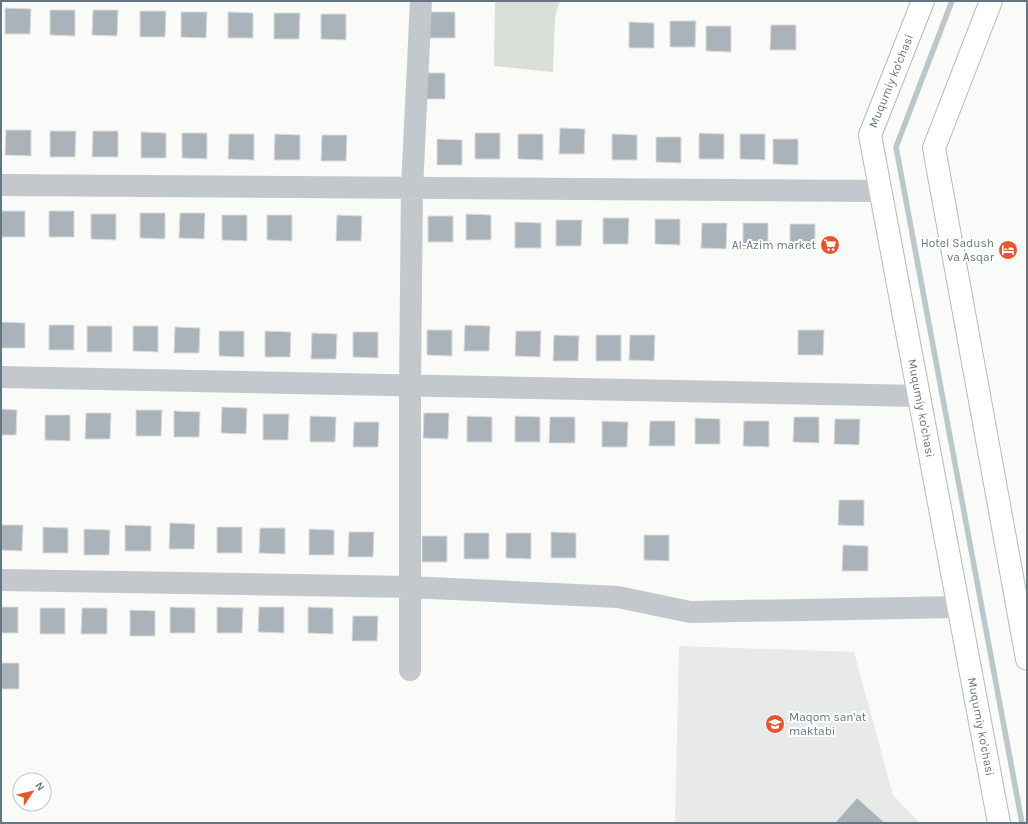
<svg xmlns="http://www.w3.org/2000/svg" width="1028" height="824" viewBox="0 0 1028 824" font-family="Karla,sans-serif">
<rect width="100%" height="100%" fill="#fafaf8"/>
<path fill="#e8e9e9" d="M679 646 854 652 893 795 920 823H675Z"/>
<path fill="#dadfd7" d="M495 1H560L555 17 553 72 494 66Z"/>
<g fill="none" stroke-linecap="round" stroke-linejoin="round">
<path stroke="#bbc7cb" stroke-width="5.5" d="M952 1 896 147 1022 823"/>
</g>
<path fill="#aab3b9" stroke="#dcdcda" d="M5 8 31 9 30 34H5Z
M50 10H75V36L50 35Z
M93 10H118L117 36 92 35Z
M140 11H166L165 37H140Z
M181 12H207L206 38 181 37Z
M228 12 253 13V38H228Z
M430 12H455V38H429Z
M274 13H300L299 39H274Z
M321 14H346V40L321 39Z
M670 21H696L695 47H670Z
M629 22 654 23V48H629Z
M771 25H796V50H770Z
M706 26H731V52L706 51Z
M420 73H445V99H419Z
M560 128 585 129 584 154H559Z
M6 130H31V156L5 155Z
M50 131H76L75 157H50Z
M93 131H118V157H92Z
M141 132 166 133V158H141Z
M182 133H207V159L182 158Z
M475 133H500V159H475Z
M699 133 724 134V159H699Z
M229 134H254V160L228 159Z
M275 134 300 135V160H274Z
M518 134H543V160L518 159Z
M612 134 637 135V160H612Z
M740 134H765V160L740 159Z
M322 135H347L346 161H321Z
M656 137H681V163L656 162Z
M437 139 462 140V165H437Z
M773 139H798V165L773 164Z
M1 211H25V237H1Z
M49 211H74V237H49Z
M140 213H165V239L140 238Z
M180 213H205L204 239 179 238Z
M91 214H116V240L91 239Z
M466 214 491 215V240H466Z
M222 215H247V241L222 240Z
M267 215H292V241L267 240Z
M337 215 362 216 361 241H336Z
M428 216H453V242H428Z
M603 218H629L628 244H603Z
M655 219H680V245L655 244Z
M556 220H582L581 246H556Z
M515 222 541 223V248H515Z
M702 223H727L726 249 701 248Z
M743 223H768V249H743Z
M790 224H815V250L790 249Z
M1 322 25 323V348H1Z
M49 325H74V350H49Z
M465 325 490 326 489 351H464Z
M87 326H112V352H87Z
M133 326H158V352L133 351Z
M175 327 200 328 199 353H174Z
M427 330H452V356L427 355Z
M798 330H824L823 355H798Z
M219 331H244V357L219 356Z
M265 331 291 332 290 357H265Z
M516 331H541L540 357 515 356Z
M353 332H378V358L353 357Z
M312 333 337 334 336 359H311Z
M554 335 579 336 578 361H553Z
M596 335H621V361H596Z
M630 335H655L654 361 629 360Z
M222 407 247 408 246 434 221 433Z
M1 409 17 410 16 435H1Z
M136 410H162L161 436H136Z
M174 411 200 412 199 437H174Z
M86 413H111L110 439H85Z
M424 413H449L448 439 423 438Z
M263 414H289L288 440H263Z
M45 415H70V441L45 440Z
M310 416 336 417 335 442H310Z
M467 416 492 417V442H467Z
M515 416 540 417V442H515Z
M550 417H575V443H549Z
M794 417H819V443L793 442Z
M695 418 720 419V444H695Z
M835 419H860L859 445 834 444Z
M602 421 628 422 627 447H602Z
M650 421H675V446H649Z
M744 421H769V447L743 446Z
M354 422H379L378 447H353Z
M839 500H864V526L838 525Z
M170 523 195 524 194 549H169Z
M1 525H23L22 551 1 550Z
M125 525 151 526V551H125Z
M43 527 68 528V553H43Z
M217 527H242V553H217Z
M260 528H285V554L259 553Z
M84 529 110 530 109 555H84Z
M309 529 334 530V555H309Z
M349 532H374L373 557H348Z
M551 532 576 533V558H551Z
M464 533H489V559H464Z
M506 533H531V559L506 558Z
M644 535H669V561L644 560Z
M422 536H447V562H422Z
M843 545 868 546V571H842Z
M1 607H18V633H1Z
M170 607 195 608V633H170Z
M217 607 243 608 242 633H217Z
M259 607H284V633L258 632Z
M308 607 333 608V634L308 633Z
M40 608H65V634H40Z
M82 608H107V634H81Z
M130 610 155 611V636H130Z
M353 616H378L377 641H352Z
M1 663H19V689H1Z
M857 798 885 823H835Z"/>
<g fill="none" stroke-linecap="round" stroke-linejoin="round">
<g stroke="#b5babe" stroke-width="24">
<g id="major">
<path id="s1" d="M923 1 870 135 999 823"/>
<path d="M991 1 934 148 1027 659"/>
</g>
</g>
<path stroke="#c3c8cc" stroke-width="22" d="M1 185 880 191
M1 377 919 396
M1 580 410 587 618 597 690 612 958 607
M410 670V386L412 188 421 1"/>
<use href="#major" stroke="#fff" stroke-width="22"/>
</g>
<defs>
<g id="supermarket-disc" transform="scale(1)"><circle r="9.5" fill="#e4572e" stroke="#fff"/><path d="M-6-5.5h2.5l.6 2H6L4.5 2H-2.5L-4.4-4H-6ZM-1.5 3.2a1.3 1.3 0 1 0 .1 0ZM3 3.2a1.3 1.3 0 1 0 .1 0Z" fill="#fff"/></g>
<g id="hotel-disc" transform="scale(1)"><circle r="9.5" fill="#e4572e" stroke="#fff"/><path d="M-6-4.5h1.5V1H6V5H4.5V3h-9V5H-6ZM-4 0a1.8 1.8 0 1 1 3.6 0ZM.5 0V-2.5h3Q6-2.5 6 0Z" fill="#fff"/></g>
<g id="university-disc" transform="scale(1)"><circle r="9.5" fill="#e4572e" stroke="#fff"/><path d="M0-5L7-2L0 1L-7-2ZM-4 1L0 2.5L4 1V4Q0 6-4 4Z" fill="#fff"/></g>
</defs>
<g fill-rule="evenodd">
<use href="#supermarket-disc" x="830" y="245"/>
<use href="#hotel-disc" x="1008" y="250"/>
<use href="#university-disc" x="775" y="724"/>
</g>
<g text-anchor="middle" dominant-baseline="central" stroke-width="4" stroke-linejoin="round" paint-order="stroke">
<g font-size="12" fill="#657683" stroke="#fff">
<text transform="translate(891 81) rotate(-68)">Muqumiy ko'chasi</text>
<text stroke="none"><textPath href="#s1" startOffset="422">Muqumiy ko'chasi</textPath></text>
<text stroke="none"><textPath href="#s1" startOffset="746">Muqumiy ko'chasi</textPath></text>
</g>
<g font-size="12" fill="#657683" stroke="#fff" text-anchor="end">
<text x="994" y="243">Hotel Sadush<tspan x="994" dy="14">va Asqar</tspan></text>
<text x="816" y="245">Al-Azim market</text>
<text x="789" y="717" text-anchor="start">Maqom san'at<tspan x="789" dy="14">maktabi</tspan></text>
</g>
</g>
<rect width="1028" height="824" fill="none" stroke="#657683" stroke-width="4"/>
<g transform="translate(32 792) rotate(55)"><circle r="19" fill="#ffffff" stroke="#c1c8cd"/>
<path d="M0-3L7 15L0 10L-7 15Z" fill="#e4572e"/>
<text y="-6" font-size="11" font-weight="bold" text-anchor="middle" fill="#657683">N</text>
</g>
</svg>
